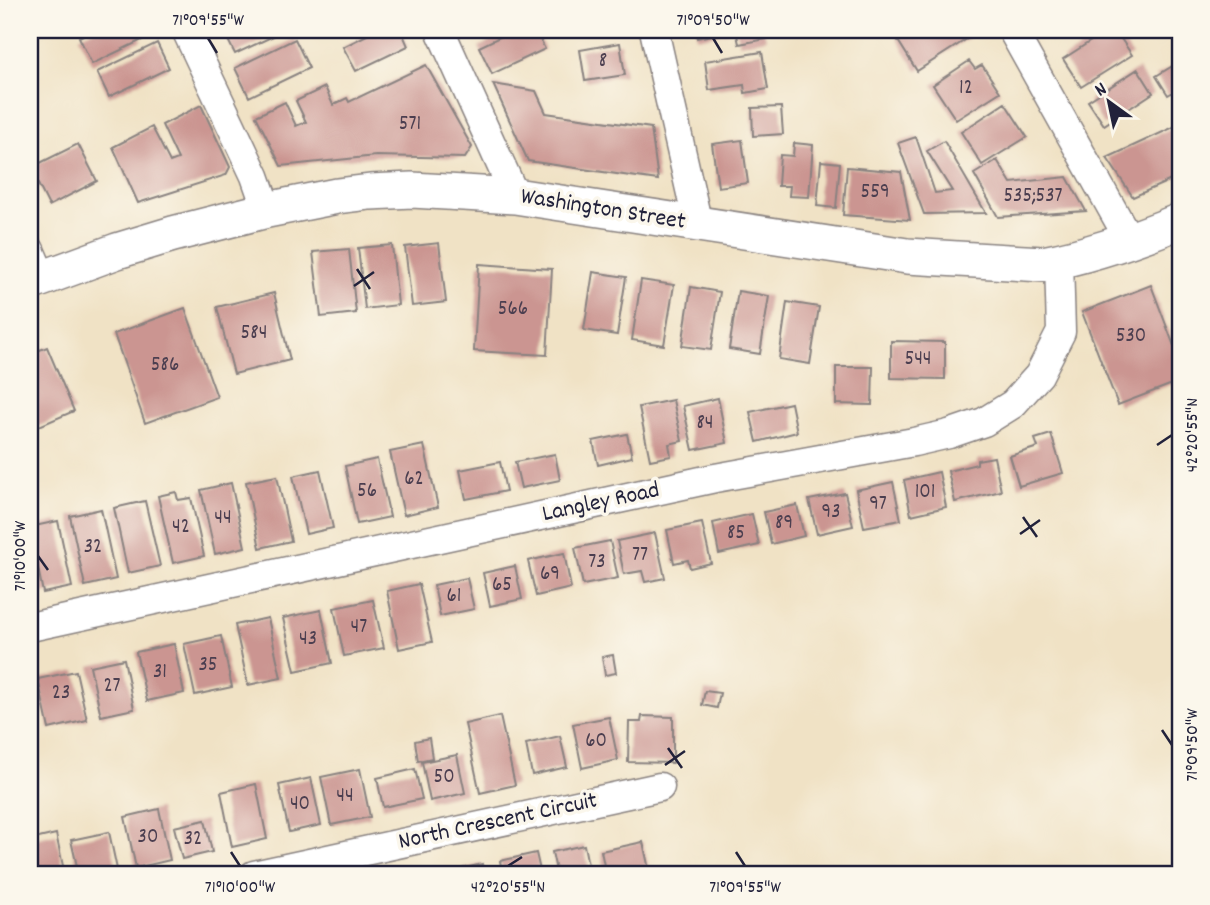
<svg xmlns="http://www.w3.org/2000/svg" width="1210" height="905" viewBox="0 0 1210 905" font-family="Dekko,sans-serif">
<rect width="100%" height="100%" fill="#fbf7ec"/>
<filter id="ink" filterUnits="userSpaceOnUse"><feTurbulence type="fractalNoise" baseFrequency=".0143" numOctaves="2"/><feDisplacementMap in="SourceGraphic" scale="14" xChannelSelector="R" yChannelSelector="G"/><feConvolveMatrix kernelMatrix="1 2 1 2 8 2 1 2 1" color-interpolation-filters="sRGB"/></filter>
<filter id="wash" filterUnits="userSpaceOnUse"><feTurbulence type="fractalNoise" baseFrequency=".00686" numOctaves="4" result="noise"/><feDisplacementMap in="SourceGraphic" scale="28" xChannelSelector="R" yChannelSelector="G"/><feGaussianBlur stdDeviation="1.57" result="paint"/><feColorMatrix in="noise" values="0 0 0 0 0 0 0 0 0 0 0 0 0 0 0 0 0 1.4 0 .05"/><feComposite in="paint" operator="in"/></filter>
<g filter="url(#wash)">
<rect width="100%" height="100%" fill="#f0e2c5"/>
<g id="blocks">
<path fill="#cb9591" d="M93 30H137L142 40 92 64 79 37Z
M223 30H286L235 54Z
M370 30H401L408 46 356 71 343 47 371 33Z
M514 30H535L545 49 492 74 479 47Z
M696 30H733V31L697 38Z
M736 30H764L766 39 739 44Z
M912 30H966L970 37 917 71 897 39Z
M1049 30H1071L1055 40Z
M1108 30H1115L1132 55 1081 87 1063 59Z
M295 39 309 68 249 97 235 68Z
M157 43 169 68 109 97 97 72Z
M620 43 625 75 585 81 580 50Z
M762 52 768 89 745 93 744 85 709 90 705 61Z
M969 61 975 69 982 65 1000 92 956 120 933 85Z
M1176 64 1180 72V88L1168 95 1156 76Z
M426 65 472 147 465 158 376 156 281 166 256 116 285 102 296 126 306 122 296 101 325 87 333 105 347 98 349 102Z
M1138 69 1153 93 1104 125 1088 101Z
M493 84 536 91 546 113 651 128 658 180 528 161Z
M1005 103 1027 137 982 165 961 132Z
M201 105 230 167 226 175 138 203 113 147 152 127 170 162 178 159 162 125Z
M781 107 783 134 753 136 752 108Z
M1178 125 1180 128V176L1133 197 1107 158Z
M916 137 935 193 952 191 927 151 944 141 986 213 924 214 898 143Z
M742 140 748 183 718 187 712 144Z
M794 143 813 145 809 197 789 196 790 186H778L780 155 793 156Z
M78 144 97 181 49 206 30 168Z
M997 160 1011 183 1067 177 1086 211 998 217 974 174Z
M821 161 840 163 836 208 817 206Z
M847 167 901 172 910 220 843 215Z
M439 243 446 302 412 306 405 247Z
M392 245 398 305 365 309 358 248Z
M349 249 356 313 321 317 313 252Z
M479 264 552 269 547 355 474 351Z
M593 272 626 277 617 335 584 330Z
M641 280 674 285 664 345 632 340Z
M1151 285 1180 362V381L1118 405 1082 312Z
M691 287 720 292 711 350 682 346Z
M738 291 769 296 760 354 729 349Z
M274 293 290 360 234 374 217 307Z
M787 302 819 307 810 364 779 359Z
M185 308 217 397 145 423 114 334Z
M891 341 945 342V379L891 378Z
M47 347 74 411 30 430V354Z
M836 367H873L872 405 836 404Z
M718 398 727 443 693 450 683 406Z
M673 400 682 441 669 444 671 456 650 460 639 407Z
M791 403 797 432 757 442 750 412Z
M627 434 632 457 598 465 593 441Z
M1051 434 1063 473 1019 486 1010 456 1038 447 1035 439Z
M424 445 438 507 404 515 390 452Z
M555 454 560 480 521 488 515 462Z
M994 457 1001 491 955 502 948 471 977 464V460Z
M377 459 390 517 357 524 345 466Z
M500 462 506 491 466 499 460 470Z
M320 470 333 528 306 534 293 476Z
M939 472 946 507 911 515 904 480Z
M277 476 291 541 260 548 246 482Z
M893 482 901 520 864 527 856 490Z
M231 483 245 547 215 554 201 490Z
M176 492 178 500 191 498 204 556 173 563 158 496Z
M845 493 853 526 817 534 809 500Z
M145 501 160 566 128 573 114 508Z
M797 505 804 536 771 544 764 512Z
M101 509 116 579 85 586 70 516Z
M752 514 759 545 719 554 713 523Z
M58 521 72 587 43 593 30 527Z
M702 523 711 563 690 568 688 560 674 563 667 530Z
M655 533 665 578 645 582 642 571 624 574 617 541Z
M610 541 618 578 583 585 575 548Z
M564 553 571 588 536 596 528 561Z
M515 566 522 599 490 606 483 573Z
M467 578 474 609 440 616 434 585Z
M419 584 432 642 399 649 387 591Z
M373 600 384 648 344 656 334 608Z
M321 610 332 663 295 671 283 618Z
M268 618 281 678 248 685 235 625Z
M221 636 232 687 195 695 184 644Z
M174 644 184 693 147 701 136 652Z
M613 655 616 673 605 675 602 657Z
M124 659 134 709 101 716 90 666Z
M76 671 87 720 49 729 38 679Z
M705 691 720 693 717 708 702 705Z
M500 716 515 785 480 793 465 724Z
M642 716 673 717V763L628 762 629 722H641Z
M609 717 618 760 582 768 573 724Z
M560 736 567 767 532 775 526 744Z
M429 738 432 758 418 761 415 741Z
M457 755 465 793 430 801 422 762Z
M360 769 370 817 331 825 321 777Z
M415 769 422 799 383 807 377 778Z
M311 778 321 825 289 832 279 785Z
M256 784 267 839 232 847 221 792Z
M159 809 170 860 136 868 125 817Z
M205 820 212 852 182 859 174 827Z
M109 832 118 874 79 875 71 840Z
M56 834 65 875H34L30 857V840Z
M643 842 650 874 643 875H606L601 851Z
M584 845 590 875H557L552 852Z
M536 853 541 875H503L500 861Z
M482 864 484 875H450L449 872Z"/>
</g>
</g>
<g filter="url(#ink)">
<use href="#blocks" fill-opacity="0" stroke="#898280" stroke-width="2"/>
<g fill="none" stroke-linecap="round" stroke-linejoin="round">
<g stroke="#898280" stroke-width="31">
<path id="minor" d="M186 30 255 176 267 210
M440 30 515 196
M654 30 698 225
M1012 30 1130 241
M30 250 42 278
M30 627 715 478 914 442 949 434 984 422 1013 404 1039 375 1061 332 1059 261
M254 875 660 787"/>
</g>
<g stroke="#898280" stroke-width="38">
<path id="major" d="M30 283 117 251 173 234 267 210 337 196 370 192 412 190 515 196 907 256 1043 264C1090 255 1136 239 1180 221"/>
</g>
<use href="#minor" stroke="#fff" stroke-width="28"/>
<use href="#major" stroke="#fff" stroke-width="35"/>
</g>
</g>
<path fill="none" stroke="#22223b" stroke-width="2.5" d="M208 38 217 53M713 38 722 53M357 269 370 289M354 286 374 272M1157 445 1172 435M1023 517 1037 537M1020 534 1040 520M38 556 48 570M1162 730 1172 745M668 748 682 768M665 765 685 751M231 852 240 866M736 852 745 866M508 866 522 857"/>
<g text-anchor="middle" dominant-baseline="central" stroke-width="7" stroke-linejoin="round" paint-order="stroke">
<g font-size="21" fill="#4c3f50">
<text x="603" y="62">8</text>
<text x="966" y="89">12</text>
<text x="410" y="125">571</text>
<text x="875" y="193">559</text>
<text x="1033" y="197">535;537</text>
<text x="513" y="310">566</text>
<text x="254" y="334">584</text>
<text x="1131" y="337">530</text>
<text x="918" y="360">544</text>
<text x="165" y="366">586</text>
<text x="705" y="424">84</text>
<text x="414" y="480">62</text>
<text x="367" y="492">56</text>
<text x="925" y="493">101</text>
<text x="878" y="505">97</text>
<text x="831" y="513">93</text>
<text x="223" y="519">44</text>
<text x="784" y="524">89</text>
<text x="181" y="528">42</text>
<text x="736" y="534">85</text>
<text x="93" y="548">32</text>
<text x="640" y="556">77</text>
<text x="597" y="563">73</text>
<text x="550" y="575">69</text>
<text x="502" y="586">65</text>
<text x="454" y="597">61</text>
<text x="359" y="628">47</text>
<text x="308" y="640">43</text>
<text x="208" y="666">35</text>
<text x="160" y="673">31</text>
<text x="112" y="687">27</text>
<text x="61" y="694">23</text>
<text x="596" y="742">60</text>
<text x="444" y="778">50</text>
<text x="345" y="797">44</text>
<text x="300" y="805">40</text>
<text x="148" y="838">30</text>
<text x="193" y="840">32</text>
</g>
<g font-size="24" fill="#22223b" stroke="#fbf7ec">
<text transform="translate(603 210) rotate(9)">Washington Street</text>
<text transform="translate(601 503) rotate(-12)">Langley Road</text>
<text transform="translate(498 822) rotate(-12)">North Crescent Circuit</text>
</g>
</g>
<rect width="1210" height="905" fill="none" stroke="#fbf7ec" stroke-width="77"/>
<g transform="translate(1109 102) rotate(327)" stroke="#fbf7ec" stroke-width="5" paint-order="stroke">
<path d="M0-5L12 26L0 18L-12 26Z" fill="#22223b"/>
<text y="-10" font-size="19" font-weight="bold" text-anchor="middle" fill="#22223b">N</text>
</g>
<rect x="38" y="38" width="1134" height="828" fill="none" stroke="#22223b" stroke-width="2.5"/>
<g font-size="18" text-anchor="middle" fill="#22223b">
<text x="208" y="25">71°09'55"W</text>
<text x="713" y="25">71°09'50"W</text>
<text transform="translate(1191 435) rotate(-90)" y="6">42°20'55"N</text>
<text transform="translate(19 556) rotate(-90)" y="6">71°10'00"W</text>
<text transform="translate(1191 745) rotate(-90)" y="6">71°09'50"W</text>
<text x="240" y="892">71°10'00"W</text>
<text x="508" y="892">42°20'55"N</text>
<text x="745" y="892">71°09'55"W</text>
</g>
</svg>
